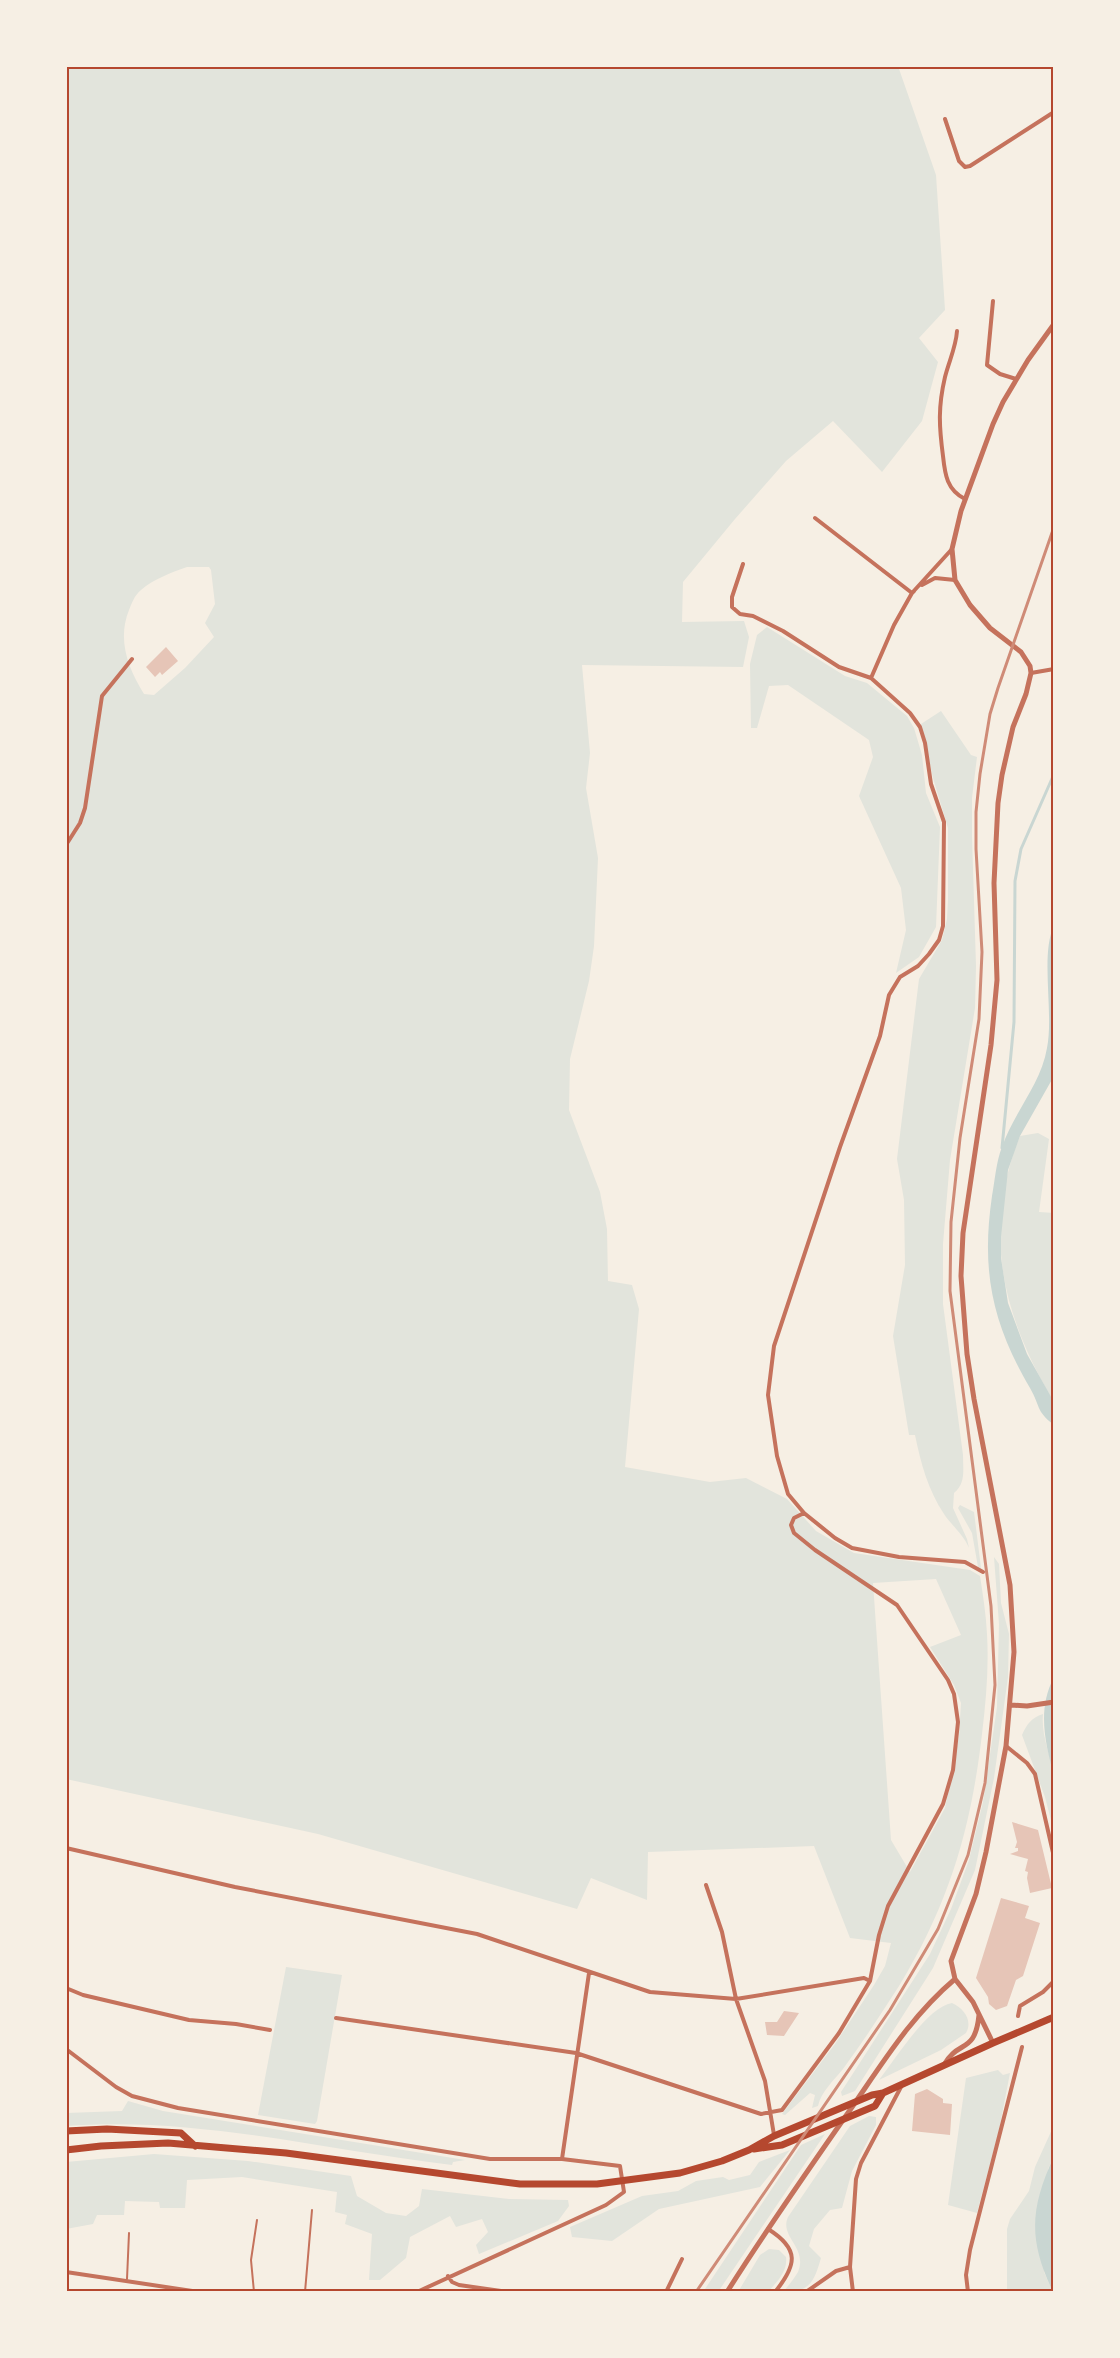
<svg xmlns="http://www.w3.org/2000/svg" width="1120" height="2358" viewBox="0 0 1120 2358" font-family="'Source Sans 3',sans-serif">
<rect width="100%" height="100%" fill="#f6efe4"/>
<path fill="#e2e4dc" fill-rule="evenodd" d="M66 66H898L936 175 945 310 919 338 938 362 922 421 882 472 833 421 786 461 735 519 683 582 682 622 744 621 749 637 743 667 582 665 590 753 586 788 598 858 594 946 589 981 570 1059 569 1110 600 1192 607 1229 608 1281 632 1285 639 1309 625 1467 710 1482 746 1478 787 1499 816 1531 854 1553 970 1570 980 1576C983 1595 986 1615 987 1634 989 1668 986 1701 982 1734 971 1829 949 1904 899 1986 881 2014 863 2042 843 2069 834 2080 821 2092 818 2106L812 2108 815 2095 810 2093 785 2115 782 2114 835 2044 874 1985 885 1966 891 1943 850 1938 814 1846 648 1852 647 1900 591 1878 577 1909 318 1834 66 1779ZM187 567H209L211 570 215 604 205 623 214 637 185 668 154 695 144 694C128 668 117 640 129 610 132 603 134 596 141 590 154 579 170 573 187 567ZM936 1579 961 1635 930 1647 954 1685 961 1703 959 1736 945 1808 910 1872 891 1840 873 1583Z
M767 627 845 676 867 683 907 716 914 728 922 755 926 793 940 827 936 927 919 957 896 973 906 930 901 888 859 796 873 757 869 740 788 685 769 686 757 728H751L750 664 757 635Z
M941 711 971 755 977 757 972 798V836L976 966 975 1008 950 1160 943 1244V1304L963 1455C963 1470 966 1483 954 1493L953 1508 967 1539 969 1548C964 1535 952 1526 944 1514 928 1490 921 1464 915 1435H909L893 1336 905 1265 904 1200 897 1159 919 979 942 940 947 919 948 900V828L933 778 921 724Z
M1038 1133 1049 1139 1039 1212 1054 1213V1402C1003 1317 981 1232 1020 1136Z
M960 1505 974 1512 981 1568 978 1567 972 1533 958 1508Z
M994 1557 999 1564 1001 1603 1009 1634 1008 1677 994 1778 975 1870 933 1968 855 2091 842 2096 841 2092 930 1954 951 1909 969 1860 983 1802 997 1707 999 1624Z
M1043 1714C1041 1735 1050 1754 1054 1775 1057 1793 1054 1814 1054 1832L1045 1797 1022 1735C1027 1724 1031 1718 1043 1714Z
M286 1967 342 1975 317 2121 315 2124 258 2115Z
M952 2003C964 2008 973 2021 966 2033L941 2050 879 2080C895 2060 927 2007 952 2003Z
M998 2070 1003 2075 1010 2073 999 2130 977 2213 948 2205 966 2078Z
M128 2101 163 2111 465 2160 453 2162 452 2165C323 2150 197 2116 66 2126V2113L122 2111Z
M869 2116 876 2117V2125L852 2171 842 2208 830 2210 814 2229 809 2246 821 2258C814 2282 810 2292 783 2292 788 2286 794 2279 798 2272 808 2247 779 2237 788 2217L850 2126Z
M1054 2125V2156L1048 2169 1044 2272 1053 2292H1007V2229L1010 2219 1029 2191 1035 2167Z
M825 2134 718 2292H703L801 2145Z
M790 2150 760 2187 659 2209 612 2241 572 2237 570 2227 642 2196 678 2191 696 2181 723 2177 729 2180 750 2175 759 2162Z
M154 2154 248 2161 351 2176 357 2196 386 2213 406 2216 419 2206 422 2189 509 2199 568 2200 569 2206 558 2221 479 2254 476 2245 488 2232 482 2219 456 2227 450 2216 410 2237 406 2258 380 2280H369L372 2234 345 2224 347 2215 335 2212 337 2192 242 2177 187 2180 185 2208H160L159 2202 125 2201 124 2215H97L93 2224 66 2229V2162Z
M769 2249 779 2250 786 2257C788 2271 777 2282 768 2292H738L760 2255Z"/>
<path fill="#c9d6d2" d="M1054 926V1076L1020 1136 1008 1170 1001 1237V1258L1008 1303 1027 1354 1054 1402V1425C1035 1410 1041 1407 1030 1388 992 1323 981 1271 992 1196 995 1180 996 1162 1002 1147 1014 1112 1041 1084 1047 1048 1054 1013 1040 954 1054 926Z
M1054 1677V1776C1045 1742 1037 1710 1054 1677Z
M1054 2156V2292H1053C1028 2239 1030 2209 1054 2156Z"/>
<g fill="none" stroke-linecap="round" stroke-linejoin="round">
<path stroke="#c9d6d2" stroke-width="3" d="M1002 1148 1014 1022 1015 881 1021 849 1054 774"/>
</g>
<path fill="#e6c5b7" d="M166 647 178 661 162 675 160 672 155 677 146 667Z
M1012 1822 1038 1830 1052 1888 1030 1893 1027 1878 1028 1872 1025 1871 1028 1859 1010 1854 1018 1851V1848H1015L1017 1842Z
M1001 1898 1029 1906 1025 1918 1040 1923 1023 1976 1016 1980 1007 2006 996 2010 989 2004 988 1997 976 1978Z
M784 2011 799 2013 784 2036 767 2035 765 2022H777Z
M927 2089 943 2099V2103L952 2104 950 2135 912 2131 915 2094Z"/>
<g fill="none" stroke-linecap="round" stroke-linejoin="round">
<path stroke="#c5725c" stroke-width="2" d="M66 2267 69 2273
M127 2279 129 2233
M83 2292V2291
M254 2292 251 2260 257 2220
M305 2292 312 2210"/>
<path stroke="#c5725c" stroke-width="4" d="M945 119 959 161 965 167 970 166 1054 112
M993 301 987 365 1000 374 1016 379
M957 331C956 347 949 361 945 377 938 407 939 426 943 456 945 475 947 490 965 499
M815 518 912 593 914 591
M952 549 912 593 894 625 871 678 910 713 920 727 925 743 931 784 944 822 943 926 939 940 929 954 918 966 900 977 889 995 880 1036 840 1147 774 1346 768 1395 777 1456 788 1494 804 1513 835 1538 852 1548 899 1557 965 1562 983 1572
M743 564 732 597V607L740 614 753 616 783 631 839 667 871 678
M922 585 935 578 955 580
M1031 673 1054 669
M66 845 80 823 85 808 102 696 132 659
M1006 1746 1027 1763 1035 1774 1054 1857
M66 1848 235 1887 477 1934 650 1992 736 1999 864 1978 870 1981
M706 1885 722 1932 736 1999 765 2081 774 2135
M66 1988 83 1995 189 2020 236 2024 270 2030
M1018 2016 1020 2006 1043 1992 1054 1981
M336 2018 576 2053 761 2114 782 2110 839 2033 870 1981 879 1935 888 1906 943 1804 953 1770 958 1722 954 1694 948 1680 897 1605 815 1550 794 1533 791 1525 794 1518 804 1513
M66 2049 116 2087 132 2096 178 2108 490 2159H562L620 2166 624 2192 606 2205 417 2292
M562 2159 589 1973
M768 2229C800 2249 797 2265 775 2292
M66 2272 199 2292
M448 2276 452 2282 459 2285 508 2292
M666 2292 682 2259
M806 2292 836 2271 850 2267
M853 2292 850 2267 856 2179 861 2163 902 2085
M968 2292 966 2275 970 2250 1022 2047"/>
<path stroke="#c5725c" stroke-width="5" d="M1011 1705 1027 1706 1054 1702
M993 2043 973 2002 955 1979 951 1961 976 1894 986 1852 1006 1746 1014 1652 1010 1585 974 1399 967 1354 961 1276 963 1233 991 1045 997 980 994 883 998 803 1002 775 1013 727 1026 694 1031 673 1030 666 1021 652 990 628 970 605 955 580 952 549 961 511 993 424 1003 402 1028 360 1054 324
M944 2065C958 2039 975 2055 979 2015
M727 2292C766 2230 808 2170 850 2110 882 2064 911 2016 955 1979"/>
<path stroke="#b5482f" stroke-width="7" d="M66 2131 107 2129 181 2133 195 2146
M754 2149 782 2145 875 2106 883 2093
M66 2150 101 2146 168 2143 286 2153 520 2184H597L680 2173 722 2161 749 2150 774 2136 872 2095 883 2093 993 2043 1054 2017"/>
<path stroke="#cf8b77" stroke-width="3" d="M696 2292 890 2010 938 1929 968 1855 985 1783 995 1685 991 1606 950 1291 951 1222 960 1138 979 1019 982 952 976 849V812L980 774 990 714 998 688 1054 527"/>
</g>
<rect width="1120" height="2358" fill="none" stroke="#f6efe4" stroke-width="135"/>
<rect x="68" y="68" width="984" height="2222" fill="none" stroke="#b5482f" stroke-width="2"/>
</svg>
